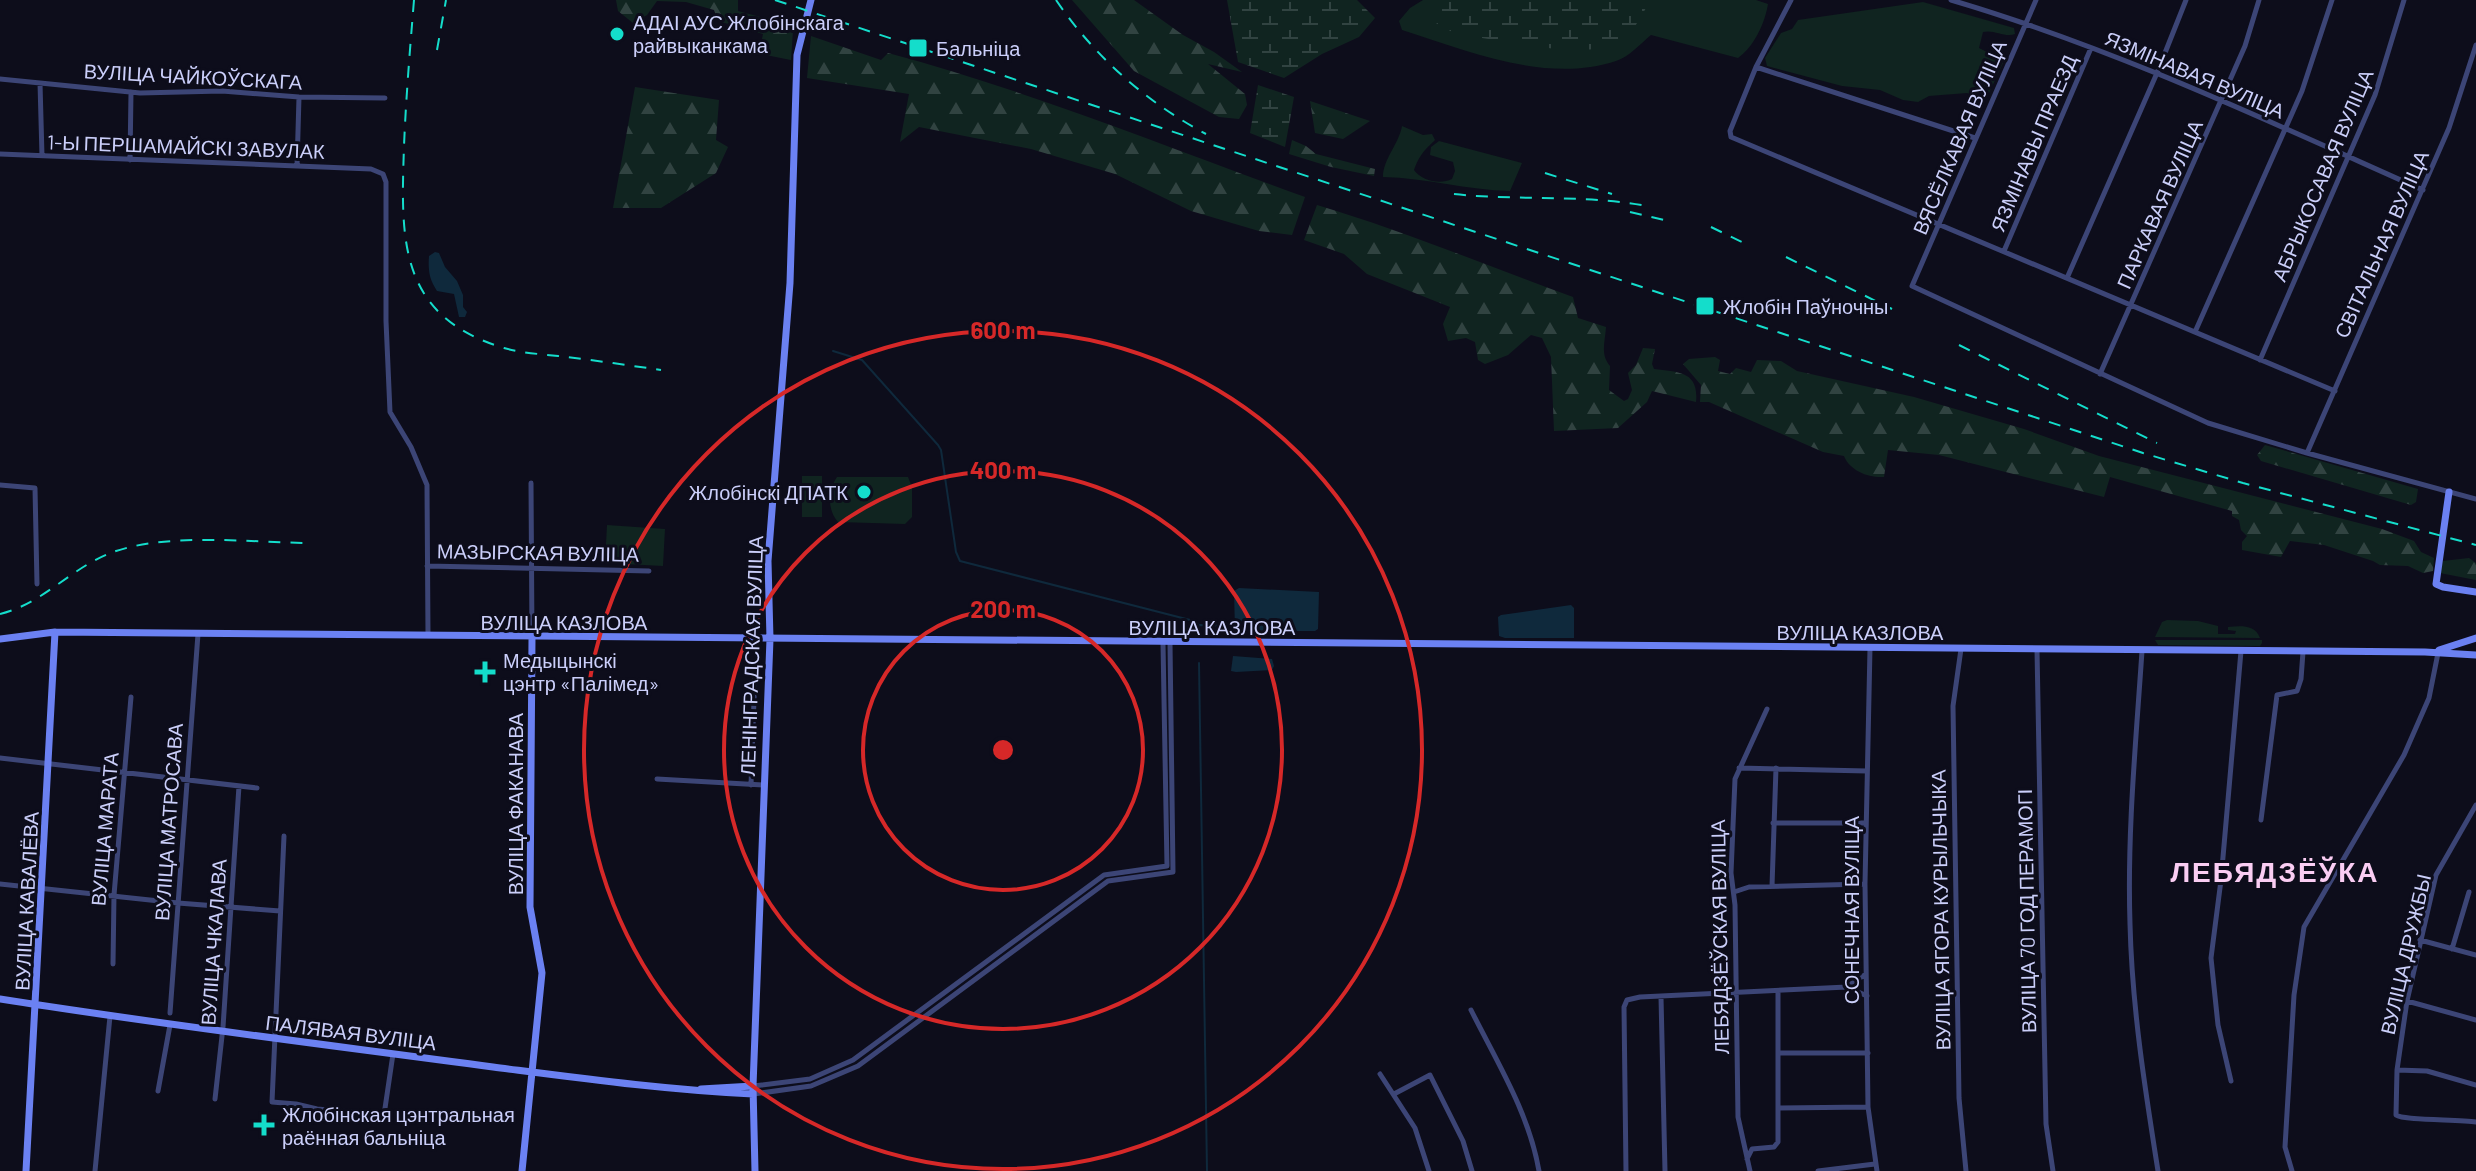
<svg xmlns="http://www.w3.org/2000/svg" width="2476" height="1171" viewBox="0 0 2476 1171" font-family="Barlow,sans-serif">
<defs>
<pattern id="forest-firs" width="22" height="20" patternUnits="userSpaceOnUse" patternTransform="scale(2)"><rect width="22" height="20" fill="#102420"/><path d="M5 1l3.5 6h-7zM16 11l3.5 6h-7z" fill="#314341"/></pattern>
<pattern id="wetland-marsh" width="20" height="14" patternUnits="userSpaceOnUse" patternTransform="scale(2)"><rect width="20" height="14" fill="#102420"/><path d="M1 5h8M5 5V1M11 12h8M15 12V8" fill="none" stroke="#314341"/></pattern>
</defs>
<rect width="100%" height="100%" fill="#0d0d1b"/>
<path fill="#102420" d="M1423 0H1756L1768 4C1765 23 1754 47 1738 58L1651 35C1641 43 1629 57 1616 61 1546 84 1468 51 1402 30L1399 21 1410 8Z
M1923 2 2014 28 2015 34C2005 38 1994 29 1983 32L1979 48 1999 58 2003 63 1989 93 1982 99 1967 93 1929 96 1918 102 1903 100 1880 90 1842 86 1767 66 1765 58 1781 33 1792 29 1798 20Z
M1402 126 1423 135 1432 134 1435 140C1424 151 1420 154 1414 170 1422 181 1440 185 1452 179L1455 171 1453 162 1430 155 1431 147 1439 141 1522 163 1510 191C1467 190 1426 178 1383 177 1383 159 1399 144 1402 126Z
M802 476H822V517H802Z
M837 477H908L912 487V517L905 524 838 522C827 510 828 490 837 477Z
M607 525 665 529 663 566 605 563Z
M2167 620 2198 621 2218 626V634H2235L2236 631 2228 630V627C2240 626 2255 624 2260 638L2155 637 2162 622Z
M2155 640H2262V643L2260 646 2158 645Z"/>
<path fill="url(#forest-firs)" d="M616 0H738V11L782 23 793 30 791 60 766 55 767 50 760 49 763 34 718 21 714 10 686 2 657 1 647 15 633 23 618 11Z
M1072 0H1134L1183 35 1214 52 1242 72 1208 64 1245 94 1247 105 1239 119 1219 117 1134 71Z
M811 36 881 60 888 53C1030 91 1167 147 1305 197L1292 235 1259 231 1191 211 1115 174 1031 149 919 127 900 142 909 94 807 78Z
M635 87 719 100 716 140 728 147 716 173 661 208H613Z
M1310 101 1370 121 1343 139 1315 133Z
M1292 140 1306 146 1316 154 1375 169 1374 176 1331 167 1289 154Z
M1317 205C1404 231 1488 266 1573 297L1578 318 1606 327C1605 342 1600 355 1610 366L1609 390 1624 401 1628 399 1632 390 1628 373 1636 365 1643 348 1655 349 1652 364 1654 369C1678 372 1699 371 1696 402L1652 391 1647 402 1618 428 1554 431 1551 357 1542 338 1531 335 1508 355 1485 364 1478 360 1475 342 1466 338 1448 341 1443 324 1450 307 1367 274 1344 254 1304 240Z
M1715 357 1720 360 1718 371 1730 374 1736 368 1751 372 1757 360 1781 361 1797 371 1914 397 2024 429 2099 456 2382 529 2414 541 2421 552 2434 558 2433 571 2423 573 2408 566 2380 565 2373 561 2324 545 2290 541 2281 557 2242 550V542L2247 536 2241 530 2239 520 2232 516V511L2110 477 2104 497 1939 455 1888 450 1884 477C1869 478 1850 471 1844 456L1823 452 1709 402H1700L1701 385 1683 364 1689 359Z
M2265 445 2418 489 2416 502 2411 505 2261 461 2257 455Z
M2469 558 2476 563V580L2440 573 2443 561Z"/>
<path fill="url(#wetland-marsh)" d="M1227 0H1357L1375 18 1359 37 1322 54 1284 78 1238 62Z
M1435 0H1646V8L1631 33 1610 48 1568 51 1456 34 1434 22Z
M1258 85 1294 97 1285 147 1250 133Z"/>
<path fill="#0f293c" d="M435 252 439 253 445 267 457 281 463 295V307L467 312 465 317H459L454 294 437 291C429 279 428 270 429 256Z
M1239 588 1319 592 1318 629 1315 631H1235L1234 591Z
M1571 605 1574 608V638H1505L1499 636 1498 617 1501 615Z
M1233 656 1272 659 1274 666 1272 670 1236 672 1231 671Z"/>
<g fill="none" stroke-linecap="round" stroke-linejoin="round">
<path stroke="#0f293c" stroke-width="2" d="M833 351 862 360 938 445 941 450 956 552 960 561 1194 621 1199 625V637
M1200 625 1233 626
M1199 663 1207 1171"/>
<path stroke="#3c4576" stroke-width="5" d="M1791 0 1756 67 1730 131 1731 137 2335 391
M1951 0C2114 48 2268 121 2423 190
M2036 0 1912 286 2208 423 2307 453 2476 499
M1756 67 1975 138
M0 79 140 93 222 91 299 97 385 98
M40 83 42 156
M0 154 371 169 383 174 386 182V321L390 412 411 447 427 485 428 635
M130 160 131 92
M297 166 299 97
M2004 251 2091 48
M2067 278 2157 73 2186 0
M2195 332 2302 91 2332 0
M2260 360 2375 95 2404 0
M2100 374 2245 46 2259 0
M2307 453 2449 128 2476 45
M531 483 532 638
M0 485 35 488 37 584
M427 566 649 571
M1870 648 1865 884 1868 1107 1877 1171
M1961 649 1953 706 1959 1098 1966 1171
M2037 650 2046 1124 2053 1171
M2142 651C2136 741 2127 833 2130 924 2132 1007 2145 1089 2158 1171
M0 758 257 788
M1739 768 1867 771
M657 779 763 785
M751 785 755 672
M2476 805 2436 875 2407 1001 2397 1070 2396 1115C2404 1121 2460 1119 2476 1122
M2261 820 2277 695 2297 691 2301 679 2303 652
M1773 823H1866
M284 836 272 1102 296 1104 317 1109 384 1115 393 1054
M0 884 178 903 280 911
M1772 886 1776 768
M1734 892 1749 887 1865 884
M2420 940 2476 955
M2452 949 2469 892
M113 964 114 895 131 697
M1848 986 1866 974
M1661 997 1665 1171
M2407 1001 2476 1020
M1471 1010C1497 1062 1529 1113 1539 1171
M170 1013 198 634
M1778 1053H1868
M2397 1070 2427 1071 2476 1085
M1380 1074 1415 1128 1429 1171
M2231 1081 2218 1025 2211 958 2221 880 2241 651
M753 1086 810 1079 853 1060 1104 875 1167 866 1163 643
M158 1091 170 1025
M754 1094 811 1086 858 1066 1108 881 1173 872 1170 643
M1394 1094 1430 1075 1463 1141 1472 1171
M215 1099 223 1027 239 786
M1779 1108 1868 1107
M1747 1159 1752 1149 1774 1147 1778 1142V992
M95 1171 110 1016
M1626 1171 1624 1007 1627 1000 1640 997 1847 987 1867 996
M1750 1171 1738 1117 1735 905 1731 873 1735 779 1767 709
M1818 1171 1875 1164
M2292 1171 2285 1147 2294 995 2304 927 2404 755 2429 698 2438 653"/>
<path stroke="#6b81f2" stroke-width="7" d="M2449 492 2436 584 2443 587 2476 592
M0 639 55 632 2425 652 2476 655
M2439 650 2476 638
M0 999C164 1025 329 1045 493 1067 579 1078 666 1090 753 1094
M701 1089 753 1086
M26 1171 55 632
M522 1171 542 973 530 907 532 638
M755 1171 753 1086 770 639 768 561 790 283 797 55 811 0"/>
<path stroke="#14ddcb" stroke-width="2" stroke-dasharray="12 10" stroke-linecap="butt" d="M414 0C410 49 406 97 404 146 401 238 397 316 504 348 521 353 540 354 558 356 592 360 627 365 661 370
M775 0 2143 453 2243 483 2476 545
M1056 0C1095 57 1146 102 1206 134
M437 50 446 0
M1545 173 1612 194
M1454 194C1519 201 1583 194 1647 206
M1630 212 1668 221
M1711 227 1744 243
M1786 257 1892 309
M1959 345 2157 443
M0 614C42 604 69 570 108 554 162 532 247 542 306 543"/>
</g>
<g fill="none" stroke="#d62828" stroke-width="4">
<circle cx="1003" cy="750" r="140"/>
<circle cx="1003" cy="750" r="279"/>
<circle cx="1003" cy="750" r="419"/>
</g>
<g fill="#14ddcb" stroke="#0d0d1b" stroke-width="3">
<circle cx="617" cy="34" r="8"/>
<rect x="908" y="38" width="20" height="20" rx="4"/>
<rect x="1695" y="296" width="20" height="20" rx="4"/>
<circle cx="864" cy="492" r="8"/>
<path d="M481 660h8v8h8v8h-8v8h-8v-8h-8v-8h8z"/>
<path d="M260 1113h8v8h8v8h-8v8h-8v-8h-8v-8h8z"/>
</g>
<g text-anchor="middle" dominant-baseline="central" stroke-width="6" stroke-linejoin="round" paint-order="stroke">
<g font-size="20" fill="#cbcffa" stroke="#0d0d1b" text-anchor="start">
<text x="633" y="22">АДАІ АУС Жлобінскага<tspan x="633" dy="23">райвыканкама</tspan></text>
<text x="936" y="48">Бальніца</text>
<text x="1723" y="306">Жлобін Паўночны</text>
<text x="848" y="492" text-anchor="end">Жлобінскі ДПАТК</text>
<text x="503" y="660">Медыцынскі<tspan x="503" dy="23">цэнтр «Палімед»</tspan></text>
<text x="282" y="1114">Жлобінская цэнтральная<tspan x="282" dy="23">раённая бальніца</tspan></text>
</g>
<g font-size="20" fill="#cbcffa" stroke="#0d0d1b">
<text transform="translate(2195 74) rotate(23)">ЯЗМІНАВАЯ ВУЛІЦА</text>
<text transform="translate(193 76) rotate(3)">ВУЛІЦА ЧАЙКОЎСКАГА</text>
<text transform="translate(1959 137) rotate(-67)">ВЯСЁЛКАВАЯ ВУЛІЦА</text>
<text transform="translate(2033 143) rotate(-67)">ЯЗМІНАВЫ ПРАЕЗД</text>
<text transform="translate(186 146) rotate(2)">1-Ы ПЕРШАМАЙСКІ ЗАВУЛАК</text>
<text transform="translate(2322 175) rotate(-67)">АБРЫКОСАВАЯ ВУЛІЦА</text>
<text transform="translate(2159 204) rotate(-66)">ПАРКАВАЯ ВУЛІЦА</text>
<text transform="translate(2381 244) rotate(-66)">СВІТАЛЬНАЯ ВУЛІЦА</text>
<text transform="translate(538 552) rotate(1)">МАЗЫРСКАЯ ВУЛІЦА</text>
<text x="564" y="622">ВУЛІЦА КАЗЛОВА</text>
<text x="1212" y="627">ВУЛІЦА КАЗЛОВА</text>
<text x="1860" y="632">ВУЛІЦА КАЗЛОВА</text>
<text transform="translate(751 656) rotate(-88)">ЛЕНІНГРАДСКАЯ ВУЛІЦА</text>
<text transform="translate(515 804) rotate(-90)">ВУЛІЦА ФАКАНАВА</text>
<text transform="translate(168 822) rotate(-86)">ВУЛІЦА МАТРОСАВА</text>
<text transform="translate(104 829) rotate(-85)">ВУЛІЦА МАРАТА</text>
<text transform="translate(26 901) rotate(-87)">ВУЛІЦА КАВАЛЁВА</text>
<text transform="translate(1851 910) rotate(-90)">СОНЕЧНАЯ ВУЛІЦА</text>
<text transform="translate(1940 910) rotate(-91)">ВУЛІЦА ЯГОРА КУРЫЛЬЧЫКА</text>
<text transform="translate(2026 911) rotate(-91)">ВУЛІЦА 70 ГОД ПЕРАМОГІ</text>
<text transform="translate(1719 937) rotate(-91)">ЛЕБЯДЗЁЎСКАЯ ВУЛІЦА</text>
<text transform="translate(213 942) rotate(-86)">ВУЛІЦА ЧКАЛАВА</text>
<text transform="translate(2405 954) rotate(-77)">ВУЛІЦА ДРУЖБЫ</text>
<text transform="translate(351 1032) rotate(7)">ПАЛЯВАЯ ВУЛІЦА</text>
</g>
<g font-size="28" font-weight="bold" letter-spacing="2" fill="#facdf3" stroke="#0d0d1b">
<text x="2275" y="871">ЛЕБЯДЗЁЎКА</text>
</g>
</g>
<circle cx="1003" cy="750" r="12" fill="#d62828" stroke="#0d0d1b" stroke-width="4"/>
<g font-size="24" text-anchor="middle" font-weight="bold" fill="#d62828" stroke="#0d0d1b" stroke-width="6" stroke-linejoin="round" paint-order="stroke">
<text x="1003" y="339">600 m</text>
<text x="1003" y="479">400 m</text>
<text x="1003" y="618">200 m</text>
</g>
</svg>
